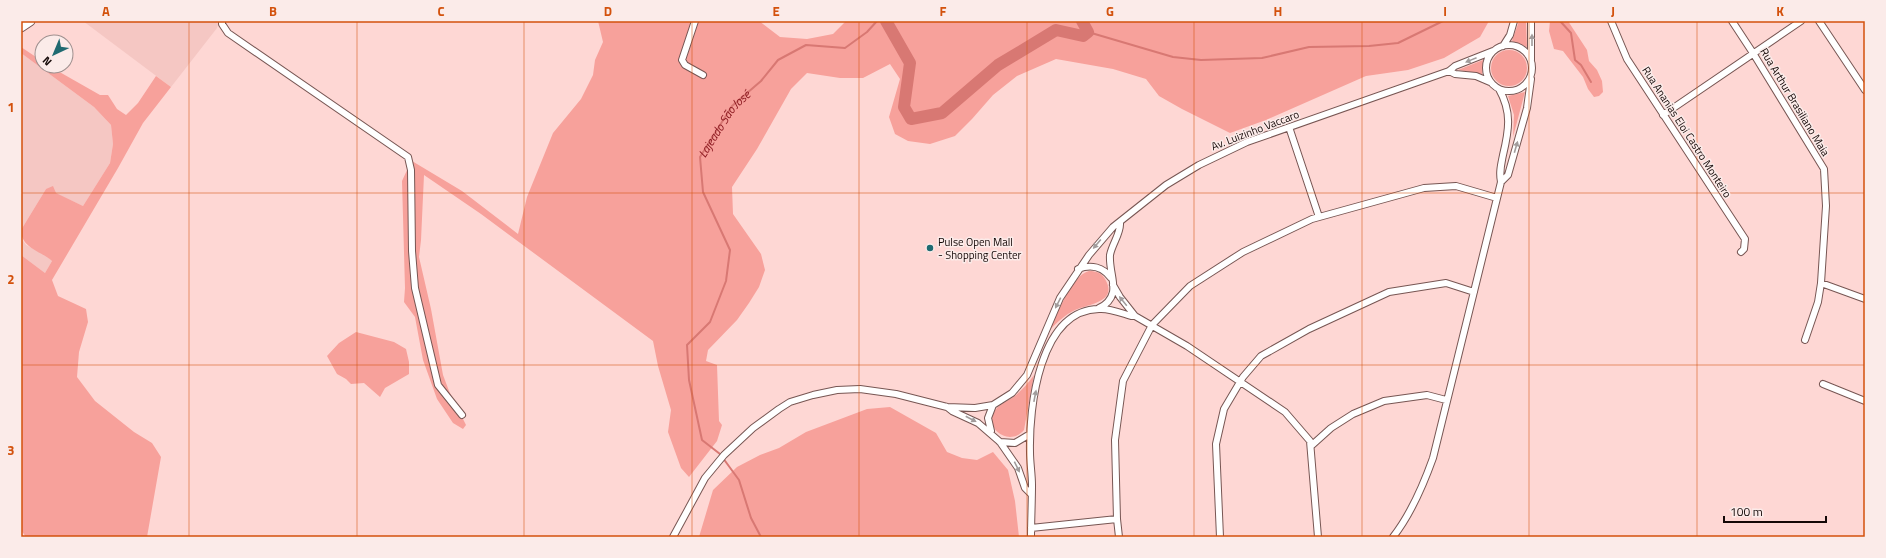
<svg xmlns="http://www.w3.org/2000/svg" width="1886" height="558" viewBox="0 0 1886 558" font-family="'Titillium Web',sans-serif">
<rect width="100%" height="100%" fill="#fed7d4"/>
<path fill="#f5c7c3" d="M83 21H219L217 28 171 87Z
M21 53 94 107 111 125 113 144 110 163 83 206 46 189 21 230Z
M21 238 26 245 45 255 52 261 45 273 21 255Z"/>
<path fill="#f7a19b" d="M598 21H759L780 37 807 39 833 34 846 21H1489L1480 37 1444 58 1408 70 1366 76 1266 120 1230 133 1182 109 1159 96 1146 79 1113 69 1056 59 1017 76 993 95 972 119 955 136 930 144 908 141 895 134 889 117 900 79 890 64 863 78H840L807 73 791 89 757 149 732 187 733 214 761 254 765 270 759 287 749 303 737 320 708 350 706 361 717 365 719 421 722 425 717 441 689 477 681 468 668 432 671 410 658 366 653 341 481 214 424 175 421 240 419 257 431 309 443 375 449 391 466 425 463 429 453 423 437 399 423 360 415 317 404 302 405 288 402 181 408 168 407 158 462 191 518 234 527 197 553 133 581 99 593 75 595 60 603 42Z
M1519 21H1526L1527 47 1512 41Z
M1550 21H1568L1587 50 1589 61 1597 70 1602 81 1603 92 1599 96 1594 97 1588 89 1583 77 1563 51 1554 49 1549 31Z
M21 47 42 61V66H49L100 95H108L117 109 126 115 138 103 156 76 171 87 143 123 118 168 52 280 58 296 86 309 88 322 79 352 77 377 95 401 134 432 152 443 161 457 147 537H26L21 530V255L45 273 52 261C41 251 21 248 21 230L46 189 53 186 56 193 83 206 110 163 113 144 111 125 94 107 21 53Z
M1491 68a18 18 0 1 1 36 0a18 18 0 1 1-36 0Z
M1483 60 1482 74 1458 70Z
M1525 92 1513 137 1514 115 1508 96Z
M1089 271C1096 271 1102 273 1105 279 1119 302 1088 304 1075 310 1065 315 1057 322 1050 330 1057 314 1072 275 1089 271Z
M356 332 394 342 406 349 409 362V374L385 388 380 397 364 383 351 384 346 379 337 374 327 356 339 343Z
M1034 375 1024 430C1011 446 985 432 994 412 998 404 1009 401 1016 395 1023 389 1029 382 1034 375Z
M890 407 936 433 947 452 962 458 977 460 993 452 1008 470 1015 501 1019 537H699L713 490 737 467 760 455 779 448 806 432 867 409Z"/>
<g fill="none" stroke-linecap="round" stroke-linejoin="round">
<g stroke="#d87873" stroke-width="2">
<path d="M1560 21 1571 33 1575 60 1581 65 1591 82"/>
<path d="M1088 32 1173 57 1201 60 1262 58 1309 47 1369 46 1398 43 1443 21"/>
<path id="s1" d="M761 537 751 518 739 480 720 454 702 440 689 380 687 345 710 322 726 281 730 250 703 192 700 157 732 106 761 81 778 60 806 45 845 48 867 32 877 21"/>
</g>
<path stroke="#d87873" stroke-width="12" d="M886 21 910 63 904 107 911 119 942 113 998 65 1056 30 1083 36 1088 32 1082 21"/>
<g stroke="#775653" stroke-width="8">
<path id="minor" d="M222 21V24L228 33 408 157 411 170 412 251 415 288 438 385 462 415
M695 21 682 60 685 65 703 75
M1611 21 1627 59 1745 239 1744 249 1741 252
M1732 21 1753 53 1824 169 1826 206 1821 283 1818 302 1805 340
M1819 21 1865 90
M1486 68a23 23 0 1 1 46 0a23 23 0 1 1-46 0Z
M1503 46 1510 35 1514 21
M1531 60V21
M1449 71 1455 74 1476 76 1490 82
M1663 115 1801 21
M1289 127 1319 217
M1501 182 1508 175 1527 108 1531 79
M1078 269C1091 264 1103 267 1111 278
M1821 283 1865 299
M1113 285 1120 297 1135 316 1187 346 1285 412 1310 441 1318 537
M1099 308C1106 305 1111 300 1113 292 1115 282 1109 268 1110 255 1112 244 1121 233 1120 223
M1823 384 1865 401
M947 407 952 411 978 423 1000 442 1018 468 1025 488 1031 494
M991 431 988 418 993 405
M1000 442 1015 443 1030 434
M1311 446 1331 428 1353 414 1384 401 1427 395 1446 400
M1031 528 1117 519
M673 537 705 478 724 455 753 428 779 409 790 402 813 395 837 390 860 389 896 394 947 407 975 408 993 405 1012 393 1027 375 1060 298 1089 255 1113 227 1166 185 1199 165 1247 142 1449 71 1455 66 1493 51
M1031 537C1031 520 1032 502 1032 485 1032 474 1030 463 1030 452 1029 408 1039 310 1099 309 1109 308 1121 313 1131 316H1135
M1119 537 1117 519 1115 440 1123 381 1152 325 1190 286 1243 252 1312 219 1424 188 1456 186 1497 198
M1220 537 1216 444 1224 409 1243 377 1261 356 1309 329 1389 292 1446 283 1474 292
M1393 537C1411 514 1423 486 1433 458L1501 182C1499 172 1501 165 1503 155 1509 130 1512 112 1499 89"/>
</g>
<g stroke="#775653" stroke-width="11">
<path id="secondary" d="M21 27 30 21"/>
</g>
<use href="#minor" stroke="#fff" stroke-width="6"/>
<use href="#secondary" stroke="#fff" stroke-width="9"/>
</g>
<defs><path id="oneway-solid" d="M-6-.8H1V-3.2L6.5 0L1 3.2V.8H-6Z"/></defs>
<g fill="#a19c9c">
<use href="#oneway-solid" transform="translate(1532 40) rotate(-90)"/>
<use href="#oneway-solid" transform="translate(1471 60) rotate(158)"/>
<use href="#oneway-solid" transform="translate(1516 147) rotate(-74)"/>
<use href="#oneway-solid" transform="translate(1097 244) rotate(130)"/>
<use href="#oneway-solid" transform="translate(1123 301) rotate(-129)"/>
<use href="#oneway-solid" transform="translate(1058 303) rotate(117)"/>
<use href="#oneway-solid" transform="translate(1035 396) rotate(-79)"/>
<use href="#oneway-solid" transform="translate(971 419) rotate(28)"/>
<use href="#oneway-solid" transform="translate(1017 467) rotate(64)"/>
</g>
<path fill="none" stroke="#d3510c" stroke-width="1" stroke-opacity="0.55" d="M189 21V537M357 21V537M524 21V537M692 21V537M859 21V537M1027 21V537M1194 21V537M1362 21V537M1529 21V537M1697 21V537M21 193H1865M21 365H1865"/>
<circle fill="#1f6a71" stroke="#fbebe9" stroke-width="1.5" cx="930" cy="248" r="4"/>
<g text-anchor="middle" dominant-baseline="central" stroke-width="3" stroke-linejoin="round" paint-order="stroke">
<g font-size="11" fill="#140807" stroke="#fbebe9">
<text transform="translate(1795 102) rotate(59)">Rua Arthur Brasiliano Maia</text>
<text transform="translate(1255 130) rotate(-21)">Av. Luizinho Vaccaro</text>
<text transform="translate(1687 132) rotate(57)">Rua Ananias Eloi Castro Monteiro</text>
</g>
<g font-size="11" fill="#140807" stroke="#fbebe9" text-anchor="start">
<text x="938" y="242">Pulse Open Mall<tspan x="938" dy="13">- Shopping Center</tspan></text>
</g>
<g font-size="12" font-style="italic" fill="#8a161e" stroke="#fbebe9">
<text stroke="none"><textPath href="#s1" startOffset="461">Lajeado São José</textPath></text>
</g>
</g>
<rect width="1886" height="558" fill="none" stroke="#fbebe9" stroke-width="44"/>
<g transform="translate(54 54) rotate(224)"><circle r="19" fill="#fbebe9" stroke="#9f908f"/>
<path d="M0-3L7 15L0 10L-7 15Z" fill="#1f6a71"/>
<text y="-6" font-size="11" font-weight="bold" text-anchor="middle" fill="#140807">N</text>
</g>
<path d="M1724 516v6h102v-6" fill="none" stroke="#140807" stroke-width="2"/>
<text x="1730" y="516" font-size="12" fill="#140807" stroke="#fbebe9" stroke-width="3" paint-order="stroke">100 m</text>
<rect x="22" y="22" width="1842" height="514" fill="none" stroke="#d3510c" stroke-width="1.5"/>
<g font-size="13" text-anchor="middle" font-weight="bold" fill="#d3510c">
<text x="106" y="16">A</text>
<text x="273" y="16">B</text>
<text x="441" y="16">C</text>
<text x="608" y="16">D</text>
<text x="776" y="16">E</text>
<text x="943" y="16">F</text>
<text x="1110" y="16">G</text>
<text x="1278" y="16">H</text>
<text x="1445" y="16">I</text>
<text x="1613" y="16">J</text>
<text x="1780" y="16">K</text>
<text x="11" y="112">1</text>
<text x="11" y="284">2</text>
<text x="11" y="455">3</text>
</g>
</svg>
